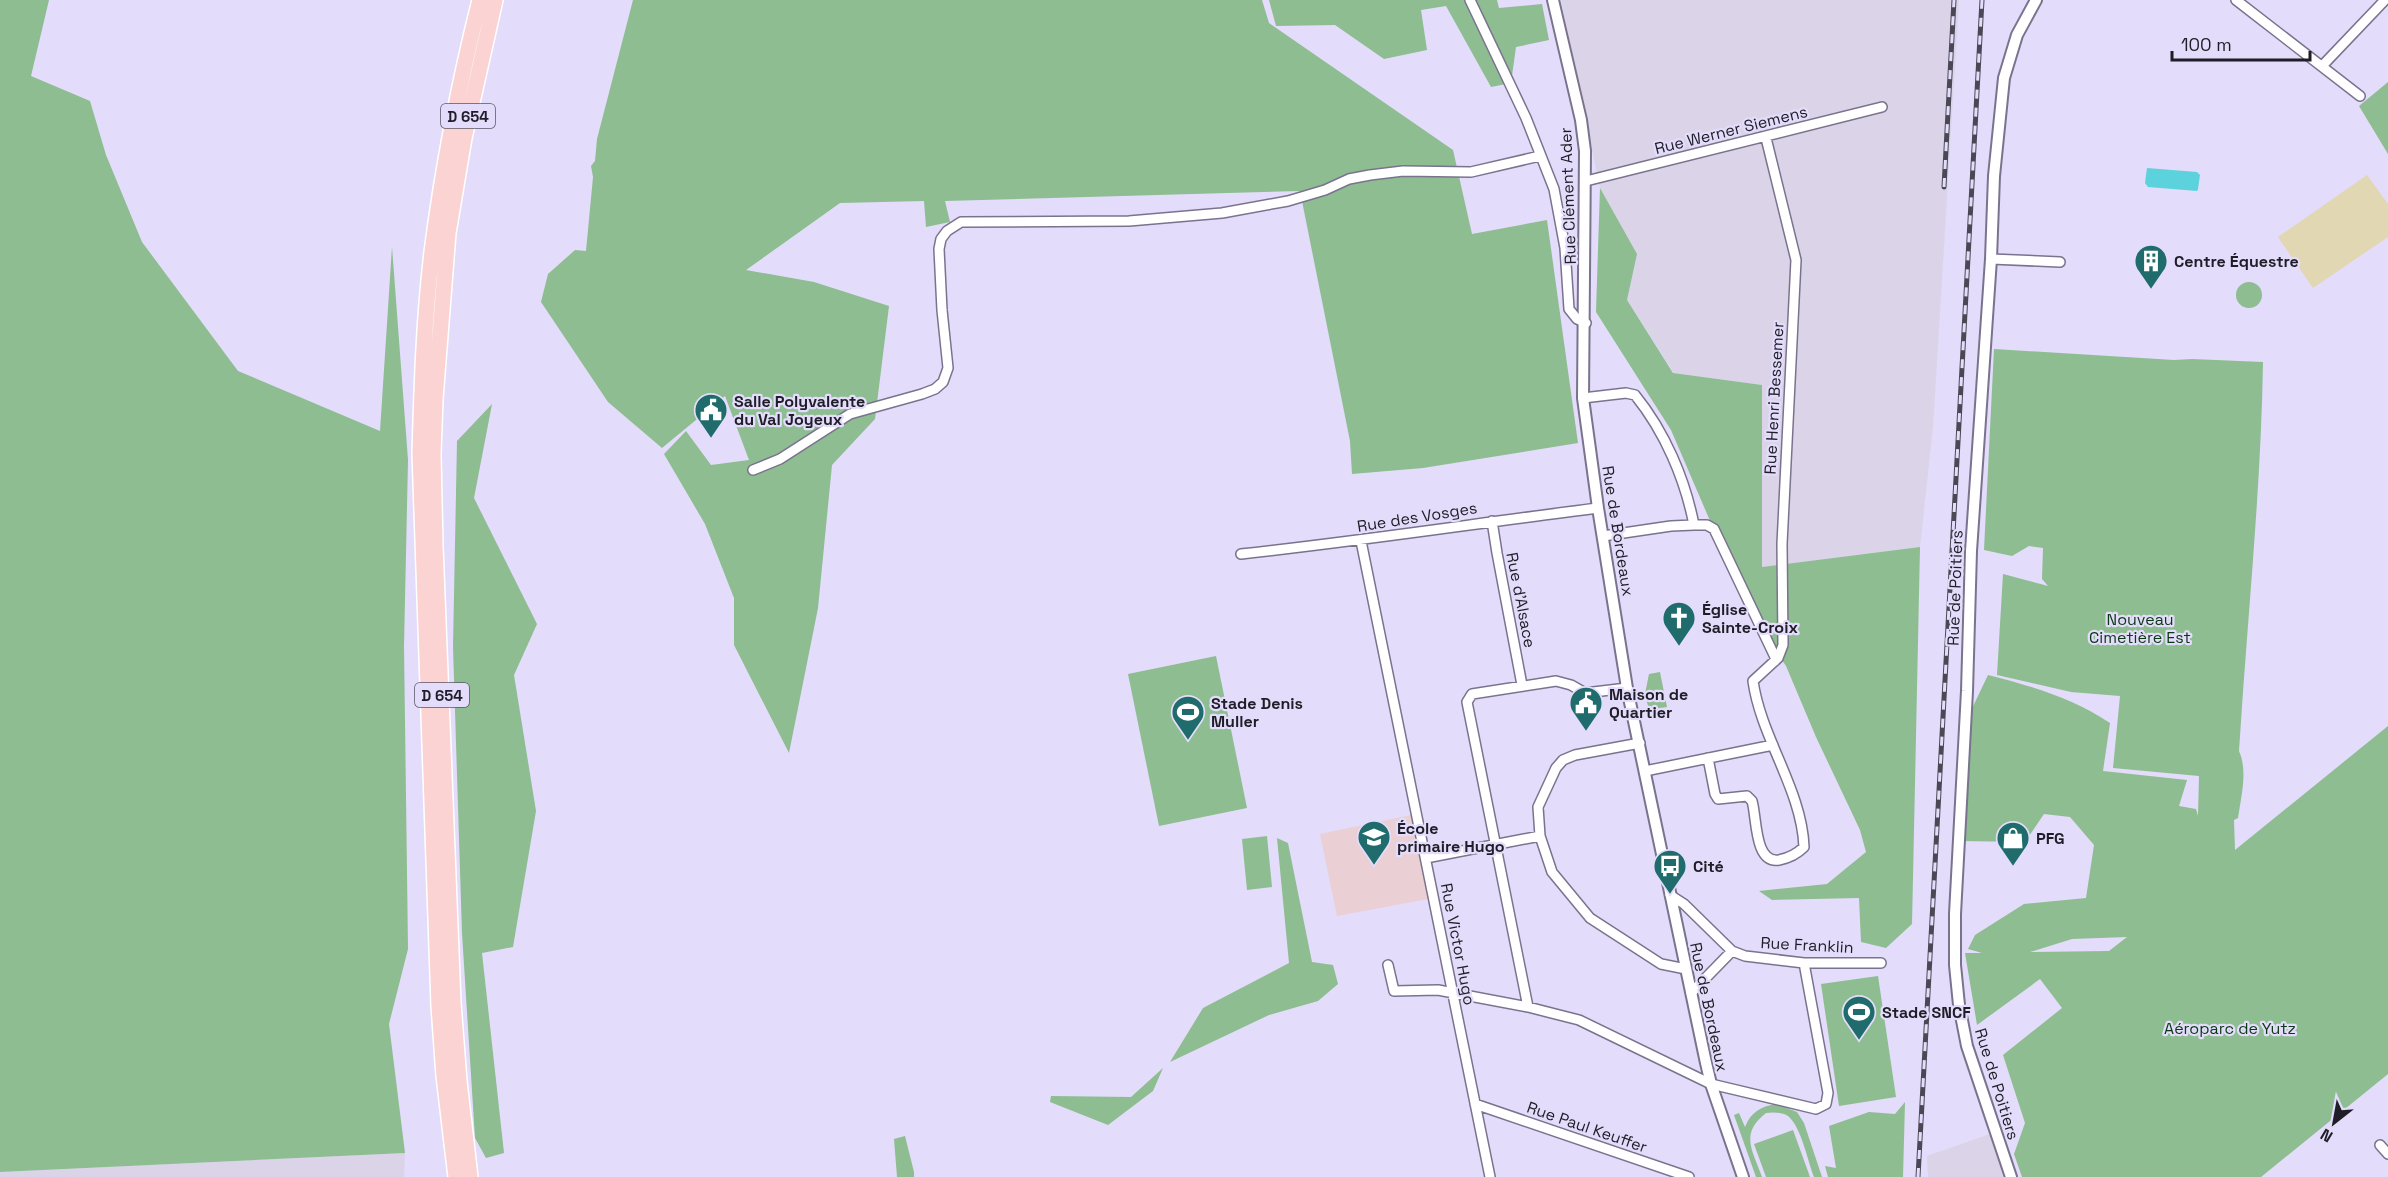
<svg xmlns="http://www.w3.org/2000/svg" width="2388" height="1177" viewBox="0 0 2388 1177" font-family="'Space Grotesk',sans-serif">
<rect width="100%" height="100%" fill="#e3dcfa"/>
<path fill="#dbd3e8" d="M1561 0H1959L1933 427 1920 547 1762 567V385L1674 373 1627 300 1637 254 1600 188Z
M1990 1134 2003 1177H1928L1927 1156Z
M405 1153 404 1177H0V1172Z"/>
<path fill="#eacfd4" d="M1411 815 1428 899 1337 916 1320 834Z"/>
<path fill="#8dbd90" fill-rule="evenodd" d="M0 0H49L31 76 90 101 106 155 142 242 238 371 380 431 392 247 408 460 404 646 408 949 389 1024 405 1153 0 1172Z
M633 0H1262L1269 23 1453 150 1472 234 1547 220 1578 443 1423 468 1352 474 1350 441 1300 191 945 201 950 222 926 227 924 201 840 203 746 270 814 282 889 306 875 419 832 465 818 608 789 753 734 645V598L705 524 664 454 686 431 711 465 749 460 725 396 662 448 608 402 541 302 548 274 575 250 586 251 593 177 591 166 595 161 597 139Z
M1269 0H1497L1499 8 1542 4 1549 40 1516 47 1511 83 1491 87 1446 6 1421 10 1427 50 1384 59 1335 25 1276 26Z
M2388 82V154L2359 106Z
M1600 188 1637 254 1627 300 1673 373 1762 385V567L1920 547 1912 924 1886 948 1861 942 1859 898 1772 900 1759 891 1827 884 1866 852 1860 830 1816 737 1786 666 1776 651 1726 558 1671 430 1596 312Z
M2236 295a13 13 0 1 1 26 0a13 13 0 1 1-26 0Z
M1994 349 2174 360 2192 359 2263 362C2261 492 2247 621 2239 751 2248 771 2241 797 2238 818L2234 820 2235 850 2388 726V1074L2261 1177H2022L2014 1154 2025 1123 2003 1055 2062 1008 2040 979 1977 1025 1965 953H1982L1968 949 1975 935 2024 904 2086 898 2094 845 2070 817 2044 814 2025 842 1960 841 1966 721 1988 675C2031 686 2073 698 2110 723L2103 771 2187 780 2179 806 2196 809 2198 816 2199 776 2113 768 2120 696 2071 692 1997 675 2003 574 2048 586 2042 579 2043 548 2029 546 2012 556 1984 550ZM2127 937 2109 951 2030 952 2072 939Z
M492 404 474 498 537 624 514 675 536 811 513 947 482 953 504 1153 486 1158 475 1138 462 933 453 647 457 441Z
M1216 656 1247 808 1159 826 1128 674Z
M1660 672 1667 707 1649 710 1645 694 1649 674Z
M1267 836 1272 887 1247 890 1242 839Z
M1277 838 1288 843 1312 962 1333 965 1338 984 1318 1001 1269 1015 1170 1062 1203 1008 1289 963Z
M1878 976 1896 1097 1839 1106 1821 984Z
M1163 1068 1153 1091 1108 1125 1050 1102 1051 1096 1131 1097Z
M1905 1102 1903 1177H1828L1825 1166 1836 1168 1829 1126 1869 1112 1895 1114Z
M1777 1104 1797 1112 1804 1123 1822 1177H1814C1808 1162 1801 1126 1788 1116 1782 1112 1773 1112 1766 1113 1739 1134 1753 1151 1762 1177H1756L1734 1115 1739 1113 1745 1127C1751 1112 1761 1106 1777 1104Z
M1793 1130 1810 1177H1766L1754 1144Z
M905 1136 914 1172V1177H897L894 1139Z"/>
<path fill="#e1d7b2" d="M2367 175 2388 204V237L2313 288 2278 237Z"/>
<path fill="#5cd2dd" d="M2147 168 2197 172 2200 175 2198 189 2197 191 2148 187 2145 183Z"/>
<g fill="none" stroke-linecap="round" stroke-linejoin="round">
<g stroke="#7a738e" stroke-width="12">
<path id="minor" d="M1470 0 1526 118 1554 189 1565 248 1569 309 1577 319 1586 323
M2236 0 2360 96
M2323 65 2385 0
M1586 181 1882 107
M1991 259 2060 262
M1583 398 1626 393 1635 395C1665 432 1685 479 1694 525H1707L1714 529 1775 657V661
M753 470 780 459 850 414 922 394 935 389 943 382 948 368 942 310 939 249 941 239 947 231 961 222 1129 221 1222 213 1288 201 1325 190 1349 179 1370 175 1403 171 1471 172 1540 156
M1492 521 1497 553 1522 685
M1603 536 1671 526 1694 525
M1361 541 1490 1177
M1241 554C1361 541 1479 523 1598 508
M1640 743 1575 755 1563 760 1556 768 1538 807 1540 836 1552 872 1590 918 1661 964 1686 969
M1708 758 1715 794 1718 799 1747 796 1752 801C1757 817 1754 864 1779 860 1789 858 1796 855 1804 847 1802 790 1761 738 1753 681L1778 658 1783 645 1782 544 1796 260 1766 138
M1645 771 1773 745
M1426 858 1540 836
M1670 895 1684 904 1732 951 1745 956 1804 963H1881
M1388 965 1394 991 1438 990 1528 1007 1579 1020 1711 1084 1816 1109 1826 1104 1828 1093 1804 963
M1691 993 1732 951
M1528 1007 1467 702 1472 694 1556 681 1571 685 1585 693 1627 688
M1475 1104 1689 1177
M2380 1145 2388 1154"/>
</g>
<g stroke="#7a738e" stroke-width="14">
<path id="tertiary" d="M1553 0 1581 120 1585 151 1583 398 1598 508 1627 688 1706 1063 1711 1084 1743 1177
M2011 1177 1967 1046 1959 1005 1955 965V914L1967 691 1971 551 1991 259 1994 176 2004 78 2017 35 2036 0"/>
</g>
<g stroke="#fff" stroke-width="18">
<path id="trunk" d="M456 1177 444 1076 439 1006 420 453C422 386 424 319 432 252 443 167 459 83 480 0
M470 1177 459 1081 453 1003 435 546 433 454 435 399 448 233 464 138 495 0"/>
</g>
<use href="#minor" stroke="#fff" stroke-width="9"/>
<use href="#tertiary" stroke="#fff" stroke-width="10"/>
<use href="#trunk" stroke="#fad3d2" stroke-width="15"/>
<g stroke="#4b4856" stroke-width="5">
<path id="rail" d="M1944 187 1954 0
M1918 1177 1982 0"/>
</g>
<use href="#rail" stroke="#e3dcfa" stroke-width="3" stroke-dasharray="9" stroke-linecap="butt"/>
</g>
<defs>
<g id="building-pin" transform="scale(1.725)"><path d="M0 17L-7.5 6A9.5 9.5 0 1 1 7.5 6Z" fill="#206c6c" stroke="#e3dcfa"/><path d="M-4-6H4V6H1V3H-1V6H-4ZM-2.5-4.3h1.7v1.8h-1.7ZM.8-4.3h1.7v1.8H.8ZM-2.5-1h1.7V.8h-1.7ZM.8-1h1.7V.8H.8Z" fill="#fff"/></g>
<g id="civic-pin" transform="scale(1.725)"><path d="M0 17L-7.5 6A9.5 9.5 0 1 1 7.5 6Z" fill="#206c6c" stroke="#e3dcfa"/><path d="M-.6-6.5H3V-4.5H.6V-3L4-1V1h2V6H-6V1h2V-1L-.6-3ZM-1.2 2.5V6h2.4V2.5Z" fill="#fff"/></g>
<g id="church-pin" transform="scale(1.725)"><path d="M0 17L-7.5 6A9.5 9.5 0 1 1 7.5 6Z" fill="#206c6c" stroke="#e3dcfa"/><path d="M-1.2-6h2.4v3.5h3.3v2.4h-3.3V6h-2.4V-.1h-3.3v-2.4h3.3Z" fill="#fff"/></g>
<g id="stadium-pin" transform="scale(1.725)"><path d="M0 17L-7.5 6A9.5 9.5 0 1 1 7.5 6Z" fill="#206c6c" stroke="#e3dcfa"/><path d="M0-5a6.5 5 0 1 0 0 10a6.5 5 0 1 0 0-10ZM-3.5-1.8h7v3.6h-7Z" fill="#fff"/></g>
<g id="school-pin" transform="scale(1.725)"><path d="M0 17L-7.5 6A9.5 9.5 0 1 1 7.5 6Z" fill="#206c6c" stroke="#e3dcfa"/><path d="M0-5L7-2L0 1L-7-2ZM-4 1L0 2.5L4 1V4Q0 6-4 4Z" fill="#fff"/></g>
<g id="shop-pin" transform="scale(1.725)"><path d="M0 17L-7.5 6A9.5 9.5 0 1 1 7.5 6Z" fill="#206c6c" stroke="#e3dcfa"/><path d="M-5-2.5h2.3a2.7 3.5 0 0 1 5.4 0H5L5.5 6h-11ZM-1.5-2.5h3a1.5 2.3 0 0 0-3 0Z" fill="#fff"/></g>
<g id="bus-pin" transform="scale(1.725)"><path d="M0 17L-7.5 6A9.5 9.5 0 1 1 7.5 6Z" fill="#206c6c" stroke="#e3dcfa"/><path d="M-5-6H5V4H4V6H2V4H-2V6H-4V4H-5ZM-3.5-4V0h7V-4ZM-3.5 1.2v1.5H-2V1.2ZM2 1.2v1.5H3.5V1.2Z" fill="#fff"/></g>
</defs>
<g fill-rule="evenodd">
<use href="#building-pin" x="2151" y="261"/>
<use href="#civic-pin" x="711" y="410"/>
<use href="#church-pin" x="1679" y="618"/>
<use href="#civic-pin" x="1586" y="703"/>
<use href="#stadium-pin" x="1188" y="712"/>
<use href="#school-pin" x="1374" y="837"/>
<use href="#shop-pin" x="2013" y="838"/>
<use href="#bus-pin" x="1670" y="866"/>
<use href="#stadium-pin" x="1859" y="1012"/>
</g>
<g text-anchor="middle" dominant-baseline="central" stroke-width="4.5" stroke-linejoin="round" paint-order="stroke">
<g fill="#e3dcfa" stroke="#5a5666" stroke-width="1.5">
<rect x="441" y="104" width="54" height="24" rx="4.5"/>
<rect x="415" y="683" width="54" height="24" rx="4.5"/>
</g>
<g font-size="15" font-weight="bold" fill="#1f1d27">
<text x="468" y="116">D 654</text>
<text x="442" y="695">D 654</text>
</g>
<g font-size="16" fill="#1f1d27" stroke="#e3dcfa">
<text transform="translate(1731 130) rotate(-14)">Rue Werner Siemens</text>
<text transform="translate(1568 196) rotate(-92)">Rue Clément Ader</text>
<text transform="translate(1774 398) rotate(-87)">Rue Henri Bessemer</text>
<text transform="translate(1417 517) rotate(-9)">Rue des Vosges</text>
<text transform="translate(1618 531) rotate(81)">Rue de Bordeaux</text>
<text transform="translate(1955 588) rotate(-88)">Rue de Poitiers</text>
<text transform="translate(1521 600) rotate(79)">Rue d'Alsace</text>
<text transform="translate(1458 944) rotate(79)">Rue Victor Hugo</text>
<text transform="translate(1807 945) rotate(3)">Rue Franklin</text>
<text transform="translate(1709 1007) rotate(78)">Rue de Bordeaux</text>
<text transform="translate(1997 1084) rotate(73)">Rue de Poitiers</text>
<text transform="translate(1587 1127) rotate(19)">Rue Paul Keuffer</text>
</g>
<g font-size="16" font-weight="bold" fill="#1f1d27" stroke="#e3dcfa" text-anchor="start">
<text x="2174" y="261">Centre Équestre</text>
<text x="734" y="401">Salle Polyvalente<tspan x="734" dy="18">du Val Joyeux</tspan></text>
<text x="1702" y="609">Église<tspan x="1702" dy="18">Sainte-Croix</tspan></text>
<text x="1609" y="694">Maison de<tspan x="1609" dy="18">Quartier</tspan></text>
<text x="1211" y="703">Stade Denis<tspan x="1211" dy="18">Muller</tspan></text>
<text x="1397" y="828">École<tspan x="1397" dy="18">primaire Hugo</tspan></text>
<text x="2036" y="838">PFG</text>
<text x="1693" y="866">Cité</text>
<text x="1882" y="1012">Stade SNCF</text>
</g>
<g font-size="16" fill="#093912" stroke="#e3dcfa">
<text x="2140" y="619">Nouveau<tspan x="2140" dy="18">Cimetière Est</tspan></text>
<text x="2230" y="1028">Aéroparc de Yutz</text>
</g>
</g>
<g transform="translate(2334 1123) rotate(211)" stroke="#e3dcfa" stroke-width="4.5" paint-order="stroke">
<path d="M0-4.5L10 22L0 15L-10 22Z" fill="#1f1d27"/>
<text y="-9" font-size="16" font-weight="bold" text-anchor="middle" fill="#1f1d27">N</text>
</g>
<path d="M2172 51v9h138v-9" fill="none" stroke="#1f1d27" stroke-width="3"/>
<text x="2181" y="51" font-size="18" fill="#1f1d27" stroke="#e3dcfa" stroke-width="4.5" paint-order="stroke">100 m</text>
</svg>
